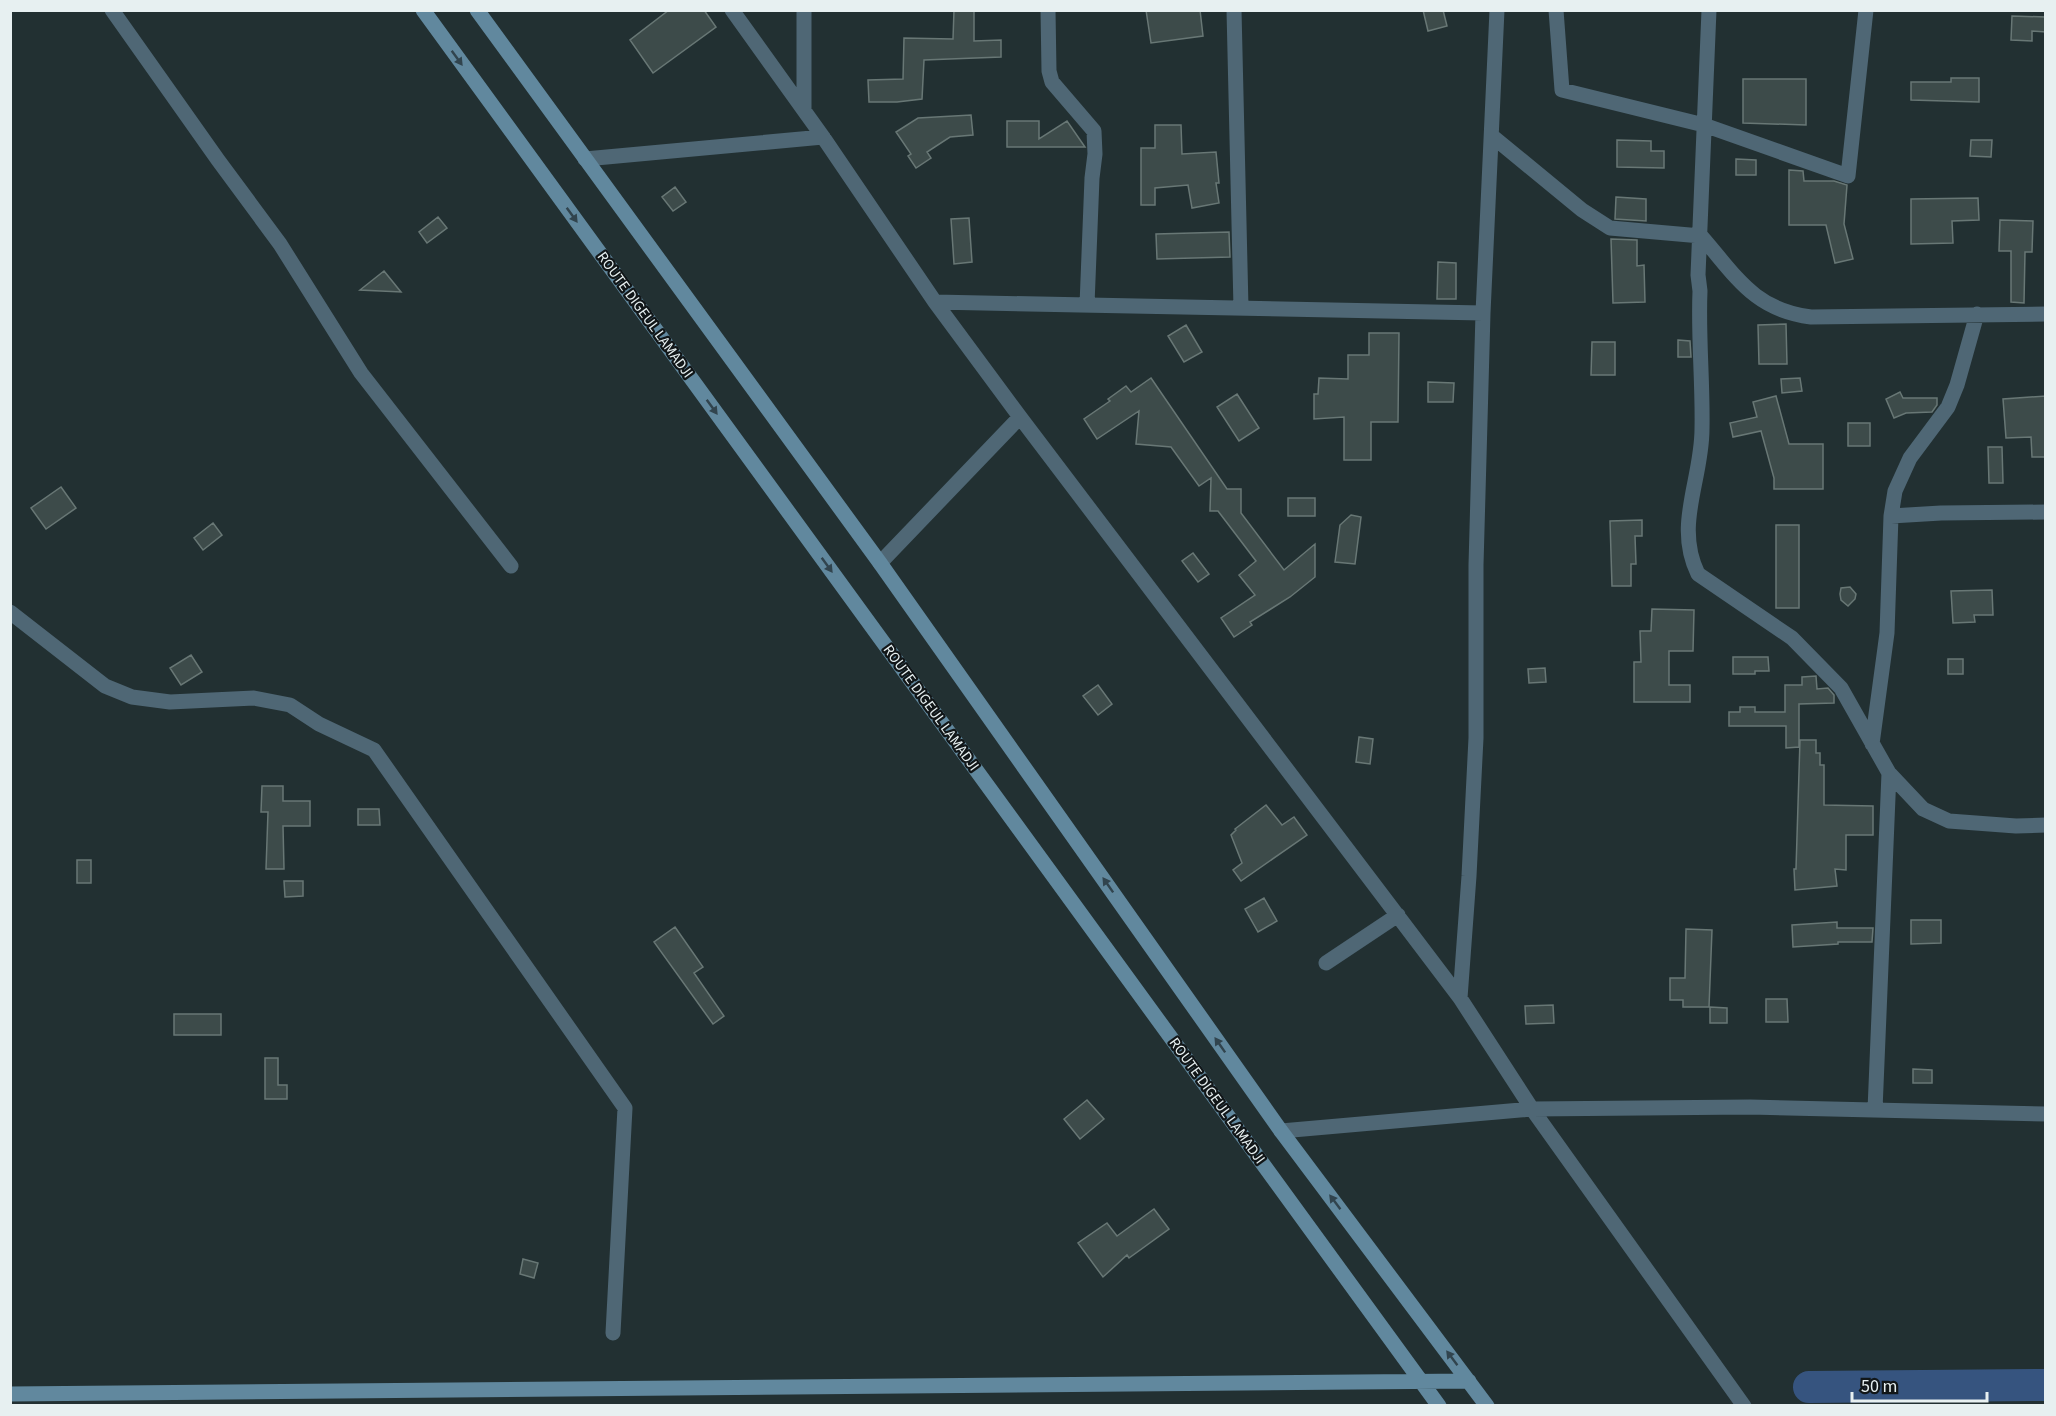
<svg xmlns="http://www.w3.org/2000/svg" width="2056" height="1416" viewBox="0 0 2056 1416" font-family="'Source Sans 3',sans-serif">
<rect width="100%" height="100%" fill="#223032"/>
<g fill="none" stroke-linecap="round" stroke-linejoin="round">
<path stroke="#36547f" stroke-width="32" d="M1809 1387 2046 1385"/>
</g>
<path fill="#3d4b4a" stroke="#687775" stroke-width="1.5" d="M669 10H704L716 27 653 73 630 40Z
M954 10H974V41L1001 40V57L924 60 922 99 897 102H869L868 80 903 79 904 38 953 39Z
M1146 10H1200L1203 36 1151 43Z
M1423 10H1443L1447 26 1428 31Z
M2012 16 2046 17V32L2032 31V41L2011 40Z
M1951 78H1979V102L1911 100V82H1951Z
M1743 79H1806V125L1743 123Z
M971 115 973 135 950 137 927 152 931 158 916 168 908 156 911 154 896 132 918 118Z
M1007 121H1039V139L1067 121 1085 147H1007Z
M1155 125H1181L1182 154 1216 152 1219 183H1216L1219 203 1192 208 1188 185 1155 188V205H1141V148H1155Z
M1617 140 1651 141V151H1664V168L1617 167Z
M1971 140H1992L1991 157 1970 156Z
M1736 159 1756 160V175H1736Z
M1789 170 1803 171 1804 181H1834L1847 185 1844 224 1853 259 1835 263 1826 225H1789Z
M675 187 686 202 673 211 662 197Z
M1616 197 1646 199V221L1615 219Z
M1978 198 1979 220 1952 221 1953 243 1911 244V199Z
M438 217 447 228 427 243 419 232Z
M969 218 972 262 954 264 951 219Z
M2000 220 2033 221 2032 252H2025L2024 303 2011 302V251H1999Z
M1229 232 1230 257 1157 259 1156 234Z
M1611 239 1637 240V266L1644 265 1645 302 1613 303Z
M1438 262 1456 263V299H1437Z
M384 271 401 292 360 290Z
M1786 324 1787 364H1759L1758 325Z
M1186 325 1202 352 1184 362 1168 336Z
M1369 333H1399L1398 422H1371V460H1344V417L1314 419V394H1318L1319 378 1348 379V355H1369Z
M1678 340 1690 341 1691 357H1678Z
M1592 342H1615V375H1591Z
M1151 378 1227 489H1241V513L1284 570 1315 544V577L1290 597 1250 622 1252 625 1234 637 1221 618 1255 595 1239 575 1256 561 1218 511H1210L1211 478 1199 486 1171 447 1136 444 1139 411 1097 439 1084 419 1110 401 1108 399 1126 386 1131 392Z
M1800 378 1802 391 1782 393 1781 379Z
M1428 382 1454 383 1453 402H1428Z
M1900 392 1903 398H1937V405L1932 412 1906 413 1894 418 1886 399Z
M1237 394 1259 428 1239 441 1217 407Z
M1776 396 1789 444H1823V489H1774V478L1761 431 1733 437 1730 423 1757 417 1753 402Z
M2046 396V457H2032L2031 437 2006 438 2003 399Z
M1848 423H1870V446H1848Z
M1988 447H2002L2003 483H1989Z
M61 487 76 508 46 529 31 508Z
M1288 498H1315V516H1288Z
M1351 515 1361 517 1355 564 1335 562 1340 525Z
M1642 520V536H1635L1636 564H1631V586H1612L1610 521Z
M213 523 222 535 203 550 194 538Z
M1776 525H1799V608H1776Z
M1193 553 1209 574 1198 582 1182 561Z
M1850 587 1856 594 1855 599 1848 606 1841 600 1840 594 1841 588Z
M1992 590 1993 615H1974L1975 622 1953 623 1951 591Z
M1652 609 1694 610 1693 651H1669V685H1690V702H1634V662H1641L1640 631H1651Z
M191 655 202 672 181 685 170 668Z
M1733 657H1768L1769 671H1755V674H1733Z
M1948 659H1963V674H1948Z
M1545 668 1546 682 1529 683 1528 669Z
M1816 676 1817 689 1828 688 1834 695V703L1799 704V747L1786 748V726H1729V712H1740V707H1755V712H1785V685H1802V677Z
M1098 685 1112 704 1098 715 1083 696Z
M1359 737 1373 739 1370 764 1356 762Z
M1800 740H1816V753H1820V765H1824V805L1873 806V835H1846V870L1835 869 1837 886 1795 890 1794 869H1796Z
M262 786H283V801H310V826H283L284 869H266L268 812H261Z
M1266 805 1282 825 1294 817 1307 835 1241 881 1233 870 1242 863 1231 835 1236 830 1235 829Z
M358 809H379L380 825H358Z
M77 860H91V883H77Z
M284 881H303V896L285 897Z
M1264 898 1277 921 1258 932 1245 909Z
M1911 920H1941V943L1911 944Z
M1837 922V928H1873L1872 942H1838V944L1793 947 1792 925Z
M675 927 703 967 694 973 724 1016 713 1024 654 942Z
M1686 929 1712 930 1709 1007H1683V1000H1670V978H1685Z
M1766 999H1787L1788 1022H1766Z
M1553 1005 1554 1023 1526 1024 1525 1006Z
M1710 1007 1727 1008V1023H1710Z
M174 1014H221V1035H174Z
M265 1058H278V1085H287V1099H265Z
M1913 1069 1932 1070V1083H1913Z
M1087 1100 1104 1119 1080 1139 1064 1119Z
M1154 1209 1169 1229 1129 1258 1127 1255 1103 1277 1078 1243 1107 1223 1117 1236Z
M523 1259 538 1263 534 1278 520 1274Z"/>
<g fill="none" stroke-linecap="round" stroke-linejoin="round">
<path stroke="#4f6775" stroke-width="15" d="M112 10 218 160 280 244 361 373 511 566
M732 10 823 137 935 302 1020 417 1460 998 1532 1109 1744 1406
M804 10V110
M1048 10 1049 71 1052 82 1094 131 1095 154 1092 178 1087 305
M1234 10 1241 308
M1556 10 1562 90 1704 125 1848 176 1866 10
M1709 10 1698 275 1700 291C1698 337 1703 383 1702 429 1702 480 1674 525 1698 574L1792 638 1841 688 1889 773 1923 809 1949 821 2016 826 2046 825
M1492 136 1582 210 1610 228 1701 236C1736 276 1754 310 1811 317L2046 314
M585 159 823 137
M935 302 1483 313
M1891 516 1941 513 2046 512
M880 563 1020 417
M10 612 105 686 132 697 170 702 254 698 290 705 319 724 374 750 625 1108 613 1333
M1872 744 1887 633 1891 516 1895 491 1910 458 1948 407 1957 385 1977 314
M1326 963 1398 915
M1460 998 1469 876 1476 738V565L1483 313 1497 10
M1875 1110 1889 773
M1281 1131 1532 1109 1750 1107 2046 1114"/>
<path stroke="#61889e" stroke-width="15" d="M423 10 1439 1406
M477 10 880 563 1281 1131 1487 1406
M10 1394 1469 1381"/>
</g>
<defs><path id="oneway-solid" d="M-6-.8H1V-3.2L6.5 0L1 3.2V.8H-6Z" transform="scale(1.5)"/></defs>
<g fill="#31444e">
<use href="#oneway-solid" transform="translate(457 58) rotate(54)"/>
<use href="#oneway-solid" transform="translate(572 215) rotate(54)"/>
<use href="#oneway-solid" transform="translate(712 407) rotate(54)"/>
<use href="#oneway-solid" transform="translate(827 565) rotate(54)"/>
<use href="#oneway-solid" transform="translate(1108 885) rotate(-125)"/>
<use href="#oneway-solid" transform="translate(1220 1045) rotate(-125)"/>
<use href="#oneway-solid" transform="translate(1335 1202) rotate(-127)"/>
<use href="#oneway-solid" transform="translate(1452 1358) rotate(-127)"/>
</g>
<g text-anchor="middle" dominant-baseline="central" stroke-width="4.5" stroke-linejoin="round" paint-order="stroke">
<g font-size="15" fill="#e7f0f1" stroke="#111618">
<text transform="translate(645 315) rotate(54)">ROUTE DIGEUL LAMADJI</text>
<text transform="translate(931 708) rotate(54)">ROUTE DIGEUL LAMADJI</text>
<text transform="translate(1217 1101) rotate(54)">ROUTE DIGEUL LAMADJI</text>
</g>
</g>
<rect width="2056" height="1416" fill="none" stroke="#e7f0f1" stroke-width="24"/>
<path d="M1852 1392v9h135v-9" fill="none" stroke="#e7f0f1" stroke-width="3"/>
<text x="1861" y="1392" font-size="18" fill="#e7f0f1" stroke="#111618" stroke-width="4.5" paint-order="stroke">50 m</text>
</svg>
